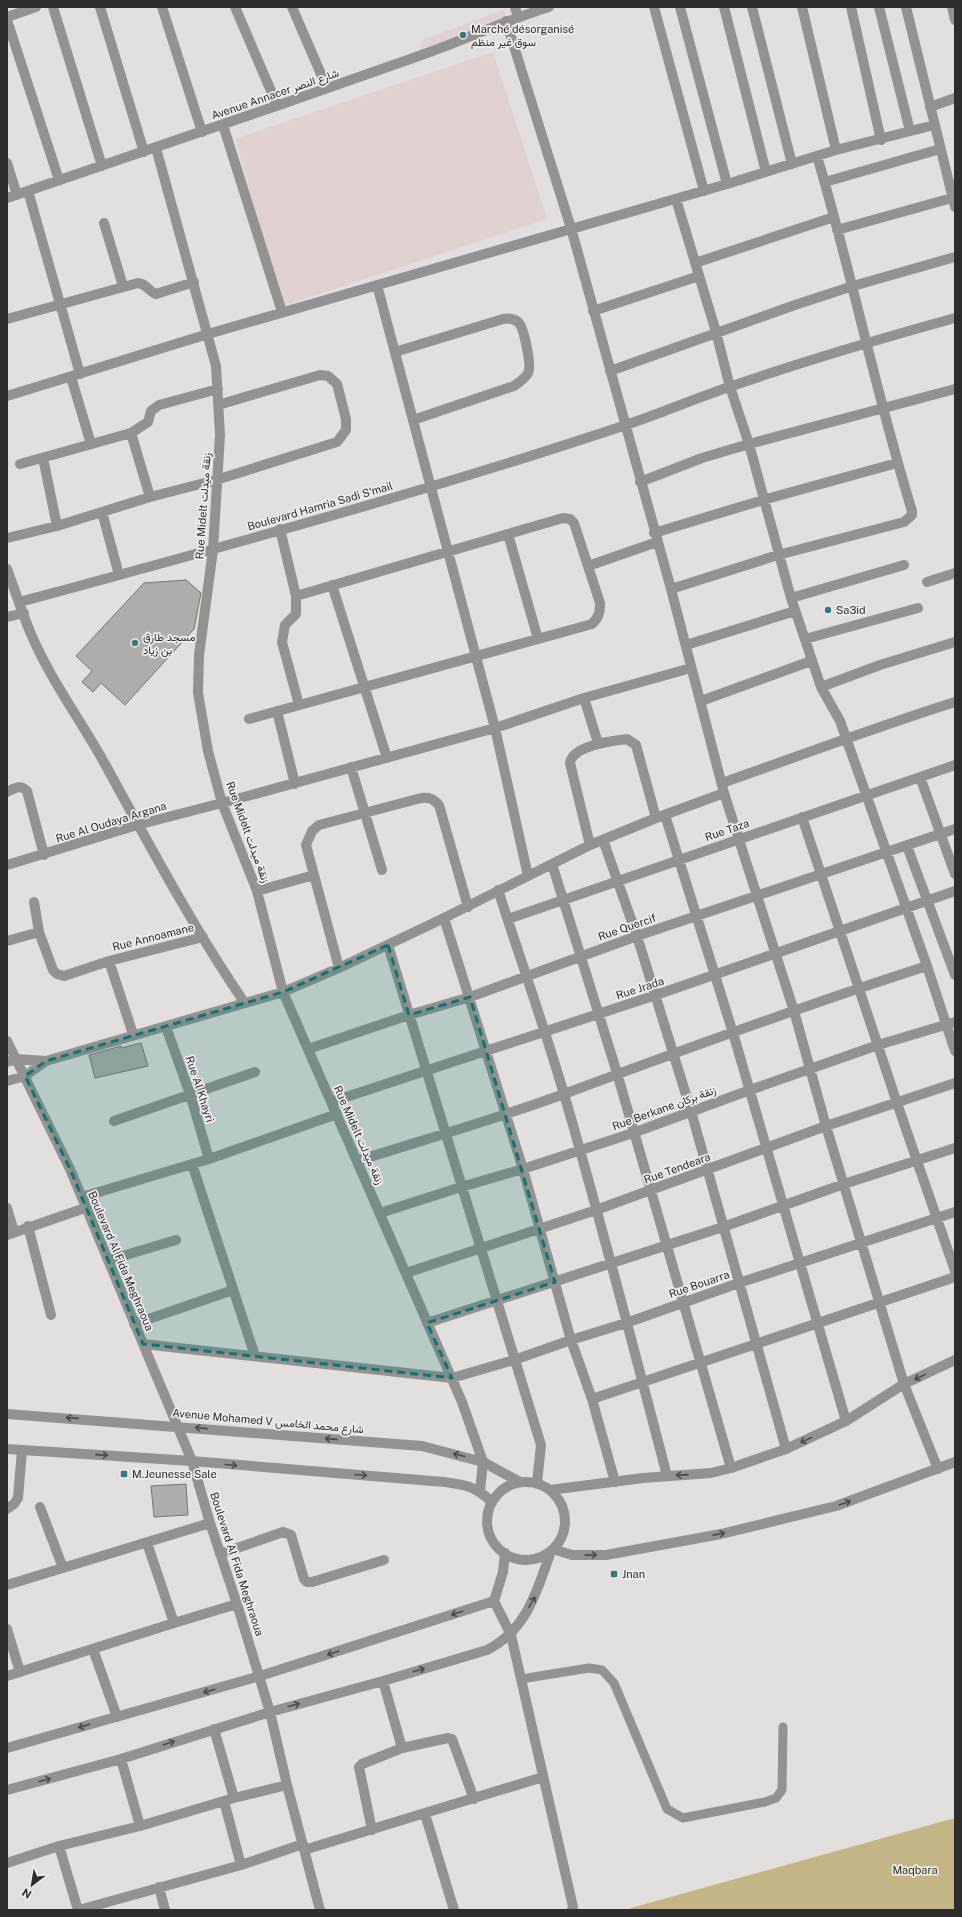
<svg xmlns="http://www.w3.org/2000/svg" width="962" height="1917" viewBox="0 0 962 1917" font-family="'Public Sans',Vazirmatn,sans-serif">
<rect width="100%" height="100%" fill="#e3dfde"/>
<path fill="#dfd2d1" d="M504 10 508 30 419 56 422 40Z
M493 52 547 219 283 306 235 139Z"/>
<path fill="#c3b585" d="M955 1818V1910H624Z"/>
<path fill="#afacaa" stroke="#777472" d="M186 580 201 593 194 629 125 705 101 683 93 692 82 682 92 671 76 656 144 583Z
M141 1043 148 1066 95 1078 89 1055 121 1046 122 1048Z
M186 1484 188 1515 154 1517 151 1486Z"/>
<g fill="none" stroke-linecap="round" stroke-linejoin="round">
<path stroke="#939192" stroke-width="9" d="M521 1679 589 1668 602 1670 614 1683 667 1809 683 1818 765 1802 776 1798 782 1790 783 1727"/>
<path stroke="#939192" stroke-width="10" d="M162 7 202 132
M7 17 36 7"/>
<path stroke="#939192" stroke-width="10" d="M53 7 102 166
M100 7 144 152
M235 7 277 105
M292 7 327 88
M515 7 518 17
M654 7 704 191
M680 7 727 184
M724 7 766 172
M752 7 792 164
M802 7 836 150
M851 7 881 140
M879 7 910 131
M906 7 955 207
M952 7 955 20
M7 20 59 180
M506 21 571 228 671 589 724 793 794 1011 826 1126 904 1384 938 1469
M930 107 955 98
M223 125 282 312
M156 148 216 366 220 435 213 550 199 655 198 693 208 751 222 803 257 891 283 992 462 1402 483 1462 480 1491
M7 163 17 195
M825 182 940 149
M28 191 80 374
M7 198C144 152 280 105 416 57 461 42 503 21 549 7
M676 199 716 332 730 387 749 444 791 598 821 687 840 721 927 966 955 1051
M104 223 123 286
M837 230 952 198
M695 263 834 217
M377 285 495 728 528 876
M593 311 699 276
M7 319 138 283C147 284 148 291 156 294L194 282
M395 352 503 319C508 318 513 318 518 322 524 327 532 366 528 373 525 379 519 382 514 386L413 420
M610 371 795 305 853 286 955 257
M71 377 91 444
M7 396 208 334 727 184 836 150 934 125
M131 433 150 497
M43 458 57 526
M20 464 131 433 148 422 151 411 159 405 218 389
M640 482 702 458 749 444 955 389
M102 512 119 575
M280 529 296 596V614L285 625 282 642 299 705
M654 533 763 500 897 463
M508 534 538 639
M7 538 57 526 150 497 216 480 337 442 346 430V419L337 384 328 376 320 375 218 405
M588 566 657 542
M7 569C15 590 22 613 31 634 51 681 82 722 106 766 150 846 193 927 244 1002
M927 582 955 573
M332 585 387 758
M671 589 778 555 904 522 912 515V511C876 394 852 274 817 156
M791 598 904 565
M20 602C222 547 425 492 623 426 659 414 694 399 729 387 804 361 879 339 955 318
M7 617 24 613
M805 639 918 608
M686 645 795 611
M821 687 880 665 955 642
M584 698 598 743
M701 701 811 661
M277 711 295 784
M249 719 592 624C599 617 600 612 600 603L574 523 570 519 563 518 296 596
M351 767 382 870
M920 777 955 874
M722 783C799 756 876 727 955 702
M7 792C15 788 20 784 27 791L44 855
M665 815 733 1033 846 1421
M802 817 897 1103 955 1271
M603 840 637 936 691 1111 786 1449
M590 845 570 763C573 745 611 741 627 739L636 745 656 818
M907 846 955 975
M552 864 617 1073 731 1468
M7 865 137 825 222 803 495 728 584 698 691 668
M498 890C520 958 544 1026 564 1094 601 1221 634 1349 667 1476
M257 891 314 875
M34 902 39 932 53 970 57 974 64 976 109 961 203 937
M444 918 523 1169 571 1340 592 1399 615 1482
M508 919 955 765
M7 941 39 932
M388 945 541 1445 537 1483
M109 961 133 1034
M339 968 306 845 312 831 319 825 421 798C430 797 433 799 439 805L468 907
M166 1027 190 1094 209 1159
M7 1041 70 1169 192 1461 210 1523 237 1604 270 1712 287 1785 320 1910
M308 1049 409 1015 470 997 637 936 955 829
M7 1062 16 1059 46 1061 283 992 339 968 444 918 590 845 656 818 724 793
M7 1081 25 1076 46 1061
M331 1102 656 995 955 891
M114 1121 255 1072
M357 1161C426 1139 496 1119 564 1094 685 1049 805 1005 927 966
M192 1164 255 1356
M82 1197 209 1159 337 1114
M7 1208 14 1232
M380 1213 461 1187 523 1169 633 1133 750 1090 878 1045 955 1022
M28 1226 51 1315
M7 1235 85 1208
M109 1260 176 1240
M406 1273 596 1210 826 1126 955 1083
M427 1323 723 1227 844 1184 955 1148
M134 1324 233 1290
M143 1344 452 1378 514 1360 571 1340 626 1323 739 1283 955 1212
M592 1399 955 1277
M40 1507 63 1568
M7 1509 14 1504 18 1498 22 1450
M147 1543 174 1623
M505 1553 503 1572 494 1601 511 1635 573 1907 572 1910
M220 1554 283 1532 291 1535 304 1579 307 1582H312L384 1560
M7 1585 210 1523
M7 1629 20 1672
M93 1649 117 1717
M7 1676 174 1623 237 1604
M214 1729 234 1798
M7 1748 260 1676 494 1601
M402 1748 448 1738 452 1739 474 1799
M121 1759 140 1826
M7 1790 121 1759 270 1712 383 1681 487 1650C527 1630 537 1591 551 1551
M224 1801 241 1865
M425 1814 454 1910
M372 1830 359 1767 362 1764 402 1748 383 1681
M59 1846 78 1910
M304 1850 543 1777
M7 1863 59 1846 140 1826 234 1798 287 1785
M159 1887 165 1910
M79 1910 241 1865 303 1844"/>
<path stroke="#939192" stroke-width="10" d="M7 1414 422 1446 483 1462 520 1482
M7 1449 192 1461 444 1482C466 1485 475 1486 492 1502
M487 1521a39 39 0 1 1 78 0a39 39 0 1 1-78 0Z
M550 1490 643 1478 711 1473 731 1468 786 1449 846 1421 904 1384 955 1360
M553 1549 572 1555H606L721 1534 836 1506 955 1462"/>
</g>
<defs><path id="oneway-shaft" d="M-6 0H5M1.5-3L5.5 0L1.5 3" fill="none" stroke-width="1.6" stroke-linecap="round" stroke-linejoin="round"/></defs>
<g stroke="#4c4a4b">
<use href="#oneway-shaft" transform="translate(920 1377) rotate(154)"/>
<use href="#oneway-shaft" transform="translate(72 1418) rotate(-176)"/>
<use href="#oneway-shaft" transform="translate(201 1428) rotate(-174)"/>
<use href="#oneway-shaft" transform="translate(331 1439) rotate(-176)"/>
<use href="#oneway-shaft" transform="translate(806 1440) rotate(155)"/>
<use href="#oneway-shaft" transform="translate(102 1455) rotate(4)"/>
<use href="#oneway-shaft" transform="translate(459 1455) rotate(-166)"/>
<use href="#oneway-shaft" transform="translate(231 1465) rotate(5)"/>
<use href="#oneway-shaft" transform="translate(361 1475) rotate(5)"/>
<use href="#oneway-shaft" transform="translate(682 1475) rotate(176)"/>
<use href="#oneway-shaft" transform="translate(845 1503) rotate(-20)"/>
<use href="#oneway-shaft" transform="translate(719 1534) rotate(-11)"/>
<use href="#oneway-shaft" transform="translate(591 1555) rotate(-1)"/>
<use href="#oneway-shaft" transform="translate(532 1602) rotate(-60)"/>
<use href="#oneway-shaft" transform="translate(457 1613) rotate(162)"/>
<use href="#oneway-shaft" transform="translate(333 1653) rotate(162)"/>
<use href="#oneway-shaft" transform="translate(419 1670) rotate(-17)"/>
<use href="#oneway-shaft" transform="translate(209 1691) rotate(164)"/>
<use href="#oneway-shaft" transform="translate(294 1705) rotate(-15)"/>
<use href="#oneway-shaft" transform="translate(84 1726) rotate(164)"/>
<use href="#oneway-shaft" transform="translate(169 1743) rotate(-18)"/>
<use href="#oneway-shaft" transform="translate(45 1780) rotate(-15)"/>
</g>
<path fill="#0f766e" fill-opacity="0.2" stroke="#0f766e" stroke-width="3" stroke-dasharray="8 5" stroke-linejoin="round" d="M388 945 409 1015 470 997 555 1282 427 1323 452 1378 143 1344 70 1169 25 1076 46 1061 283 992Z"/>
<g fill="#337c7b" stroke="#f0eceb" stroke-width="1.5">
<circle cx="463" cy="35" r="4"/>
<circle cx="828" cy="610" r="4"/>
<circle cx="135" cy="643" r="4"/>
<rect x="120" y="1470" width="8" height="8" rx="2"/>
<rect x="610" y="1570" width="8" height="8" rx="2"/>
</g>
<g text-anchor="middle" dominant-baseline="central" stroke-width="3.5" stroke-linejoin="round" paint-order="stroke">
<g font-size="11" fill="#2e2c2c" stroke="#f0eceb" text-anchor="start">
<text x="471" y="29">Marché désorganisé<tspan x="471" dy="13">سوق غير منظم</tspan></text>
<text x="836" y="610">Sa3id</text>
<text x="143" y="637">مسجد طارق<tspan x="143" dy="13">بن زياد</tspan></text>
<text x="132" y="1474">M.Jeunesse Sale</text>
<text x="622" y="1574">Jnan</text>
</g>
<g font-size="11" fill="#2e2c2c" stroke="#f0eceb">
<text transform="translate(275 94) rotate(-19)">Avenue Annacer شارع النصر</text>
<text transform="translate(203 506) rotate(-86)">Rue Midelt زنقة ميدلت</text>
<text transform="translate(320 506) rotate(-16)">Boulevard Hamria Sadi S'mail</text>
<text transform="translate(111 822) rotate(-17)">Rue Al Oudaya Argana</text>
<text transform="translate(727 830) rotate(-19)">Rue Taza</text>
<text transform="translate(248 832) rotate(70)">Rue Midelt زنقة ميدلت</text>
<text transform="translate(627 927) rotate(-19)">Rue Quercif</text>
<text transform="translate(153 937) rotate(-14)">Rue Annoamane</text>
<text transform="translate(640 988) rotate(-18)">Rue Jrada</text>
<text transform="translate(200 1089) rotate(72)">Rue Al Khayri</text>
<text transform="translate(664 1108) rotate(-20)">Rue Berkane زنقة بركان</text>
<text transform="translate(359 1135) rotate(66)">Rue Midelt زنقة ميدلت</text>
<text transform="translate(677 1168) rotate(-20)">Rue Tendeara</text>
<text transform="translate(121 1261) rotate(67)">Boulevard Al Fida Meghraoua</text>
<text transform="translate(699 1284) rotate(-19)">Rue Bouarra</text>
<text transform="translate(268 1421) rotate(5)">Avenue Mohamed V شارع محمد الخامس</text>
<text transform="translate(237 1564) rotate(72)">Boulevard Al Fida Meghraoua</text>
</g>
<g font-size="11" fill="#362f11" stroke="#f0eceb">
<text x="915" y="1870">Maqbara</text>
</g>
</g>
<rect width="962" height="1917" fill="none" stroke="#2e2c2c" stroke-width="16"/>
<g transform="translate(32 1885) rotate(211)" stroke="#f0eceb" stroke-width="3" paint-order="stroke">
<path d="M0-3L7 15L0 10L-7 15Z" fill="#2e2c2c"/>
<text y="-6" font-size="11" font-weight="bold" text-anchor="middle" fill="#2e2c2c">N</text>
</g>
</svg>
